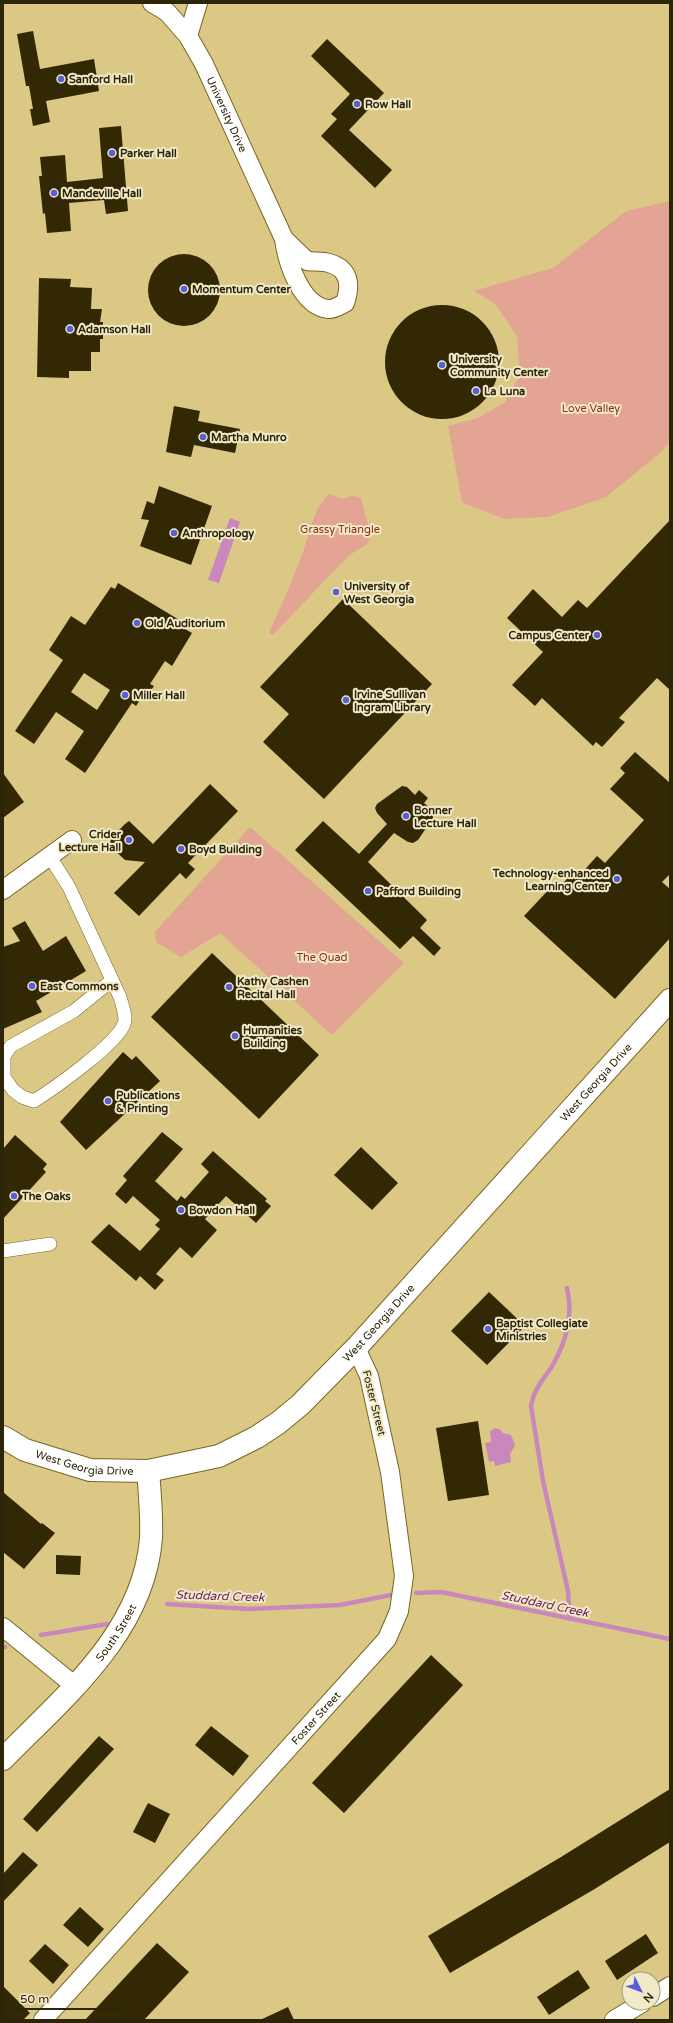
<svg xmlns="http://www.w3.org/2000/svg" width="673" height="2023" viewBox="0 0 673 2023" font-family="'Varela Round',sans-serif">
<rect width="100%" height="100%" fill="#dac884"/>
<path fill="#e3a494" d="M670 201V442L660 453 606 497 548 517 504 519 462 502 448 426 478 418 505 402 520 375 517 336 495 304 474 291 553 268 626 211Z
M329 494 344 499 352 495 361 498 371 536 367 544 348 556 273 635 269 632C281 607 292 581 302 555 310 534 312 510 329 494Z
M250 827 404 963 332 1035 220 933 181 957 156 942 155 932Z"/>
<path fill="#ca87bb" d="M230 518 240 522 219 583 208 580Z
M495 1428 501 1430 503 1433 511 1435 515 1445 510 1454 511 1462 495 1466 494 1461 489 1462 485 1443 491 1442 490 1431Z"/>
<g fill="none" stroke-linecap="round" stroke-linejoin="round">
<path stroke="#ca87bb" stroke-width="4.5" d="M567 1288C574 1317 566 1343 551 1368 542 1381 533 1391 531 1406L543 1481 568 1591 570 1619
M416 1593 441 1592 670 1639
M167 1604 249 1609 340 1605 391 1595
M41 1635 107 1624
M3 1647H5"/>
</g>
<path fill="#322904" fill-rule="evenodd" d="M33 31 40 69 94 59 99 91 46 101 50 122 33 126 30 109H33L29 86H26L17 34Z
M327 39 384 93 349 130 392 170 375 188 321 136 337 119 331 114 350 94 311 56Z
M121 126 128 211 106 214 104 200 69 203 71 231 47 233 45 213 43 214 39 176H42L40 157 65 155 67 182 103 178 99 128Z
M148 290a36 36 0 1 1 72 0a36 36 0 1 1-72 0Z
M39 278 71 279 70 287 92 288 91 309H102L100 322H103V339H100V352H91V371H69V378L37 377Z
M385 362a57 57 0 1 1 114 0a57 57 0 1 1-114 0Z
M174 406 200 411 198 421 240 429 235 453 194 445 191 457 166 452Z
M159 486 212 506 191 565 140 546 149 520 141 519 147 501 154 504Z
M670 520V690L657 678 619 718 625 722 602 747 596 742 593 746 542 698 535 706 512 685 543 652 507 618 533 589 562 617 578 600 587 608Z
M118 583 181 621 178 625 192 633 172 666 165 661 150 684 154 686 147 696 144 694 136 706 132 703 85 773 65 759 84 731 56 712 34 744 15 731 63 660 49 650 71 616 85 625 111 587 115 589ZM84 673 110 690 97 710 71 692Z
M343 599 432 684 324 799 263 742 289 714 260 687Z
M635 752 670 783V874L662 882 670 889V938L615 999 524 916 553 885 558 889 575 870 580 875 597 856 605 863 644 820 610 789 625 773 620 768Z
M3 773 24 802 3 818Z
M210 784 238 811 188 863 195 869 186 879 180 873 139 916 114 893 145 862 125 860 110 846 111 838 125 824 129 821 153 844Z
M402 786 407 787 415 795 419 790 428 798 424 803 432 810 433 818 418 840 413 843 408 842 394 833 368 862 427 920 420 928 441 948 434 956 413 936 400 949 295 850 323 821 359 854 387 824 377 813 375 808 377 804Z
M25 921 43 951 66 936 86 971 36 1001 42 1012 3 1029V947L20 941 12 928Z
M212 953 319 1055 259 1119 151 1017Z
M123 1052 132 1060 136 1056 160 1081 86 1150 60 1122Z
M162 1132 183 1149 155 1181 177 1201 181 1196 185 1199 209 1172 201 1164 213 1151 267 1199 265 1201 271 1206 256 1223 226 1196 205 1219 217 1230 192 1258 180 1247 156 1274 164 1280 155 1290 140 1276 136 1281 91 1242 109 1224 140 1251 160 1229 155 1225 160 1220 133 1196 126 1204 115 1194 127 1180 123 1176Z
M15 1135 47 1164 43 1169 46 1172 3 1219V1149Z
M361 1147 398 1183 372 1210 334 1175Z
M489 1292 525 1326 487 1365 451 1331Z
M478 1421 489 1495 448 1501 436 1428Z
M3 1492 41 1524 42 1523 55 1533 24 1569 3 1552Z
M56 1555 81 1556 80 1575 56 1574Z
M431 1655 463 1685 344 1813 312 1783Z
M211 1726 249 1756 233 1776 195 1745Z
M99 1736 114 1749 37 1832 23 1819Z
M670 1789V1842L593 1890 450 1973 428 1936 561 1857Z
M148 1803 170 1814 155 1843 133 1832Z
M23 1852 38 1865 3 1902V1874Z
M80 1907 104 1929 88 1947 63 1925Z
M646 1934 658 1953 617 1980 605 1961Z
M157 1943 189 1972 144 2020H85Z
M45 1944 69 1965 53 1984 29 1961Z
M578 1970 590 1988 549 2015 537 1997Z
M3 1986 30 2013 23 2020H3Z
M288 2007 294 2020H260Z"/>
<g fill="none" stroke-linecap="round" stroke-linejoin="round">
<g stroke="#786723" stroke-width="14">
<path id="pedestrian" d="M50 857 69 887 120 997C122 1005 127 1017 124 1024 117 1044 53 1089 34 1101L22 1097 13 1090 4 1077V1056L11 1046 74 1011 111 981
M3 1251 50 1244"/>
</g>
<g stroke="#786723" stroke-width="20">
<g id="minor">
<path id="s1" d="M152 3 167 12 188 36 204 64 284 239C287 262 301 306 328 309 333 310 340 305 345 303 351 285 350 269 329 263 322 261 314 262 307 261L284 239"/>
<path d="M188 36 198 3"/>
<path d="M3 890 72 840"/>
<path d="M3 1627 75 1686"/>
<path d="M653 1997 670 1986"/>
<path id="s2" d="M43 2020 387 1639 399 1611 404 1576 390 1472 369 1376 356 1348"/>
<path d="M614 2020 642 2003"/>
</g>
</g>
<g stroke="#786723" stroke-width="24">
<g id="tertiary">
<path id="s3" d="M3 1437 25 1450 90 1470 148 1471 219 1456 257 1437 278 1423 300 1405 356 1348 670 1000"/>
<path id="s4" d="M3 1759C64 1697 144 1632 151 1538 152 1516 150 1494 148 1471"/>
</g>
</g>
<use href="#pedestrian" stroke="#fff" stroke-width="13"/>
<use href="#minor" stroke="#fff" stroke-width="18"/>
<use href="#tertiary" stroke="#fff" stroke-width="22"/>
</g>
<g fill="#5560d7" stroke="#f1e9c8" stroke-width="1.5">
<circle cx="61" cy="79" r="4"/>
<circle cx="357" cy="104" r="4"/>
<circle cx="112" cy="153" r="4"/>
<circle cx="54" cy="193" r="4"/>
<circle cx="184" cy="289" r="4"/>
<circle cx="70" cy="329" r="4"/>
<circle cx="442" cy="365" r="4"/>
<circle cx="476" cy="391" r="4"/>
<circle cx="203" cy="437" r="4"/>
<circle cx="174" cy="533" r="4"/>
<circle cx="336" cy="592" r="4"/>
<circle cx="137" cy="623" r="4"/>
<circle cx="597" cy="635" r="4"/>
<circle cx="125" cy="695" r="4"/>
<circle cx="346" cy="700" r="4"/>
<circle cx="406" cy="816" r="4"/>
<circle cx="129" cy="840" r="4"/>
<circle cx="181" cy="849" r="4"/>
<circle cx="617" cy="879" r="4"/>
<circle cx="368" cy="891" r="4"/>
<circle cx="32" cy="986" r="4"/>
<circle cx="229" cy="987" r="4"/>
<circle cx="235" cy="1036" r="4"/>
<circle cx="108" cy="1101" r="4"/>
<circle cx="14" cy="1196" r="4"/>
<circle cx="181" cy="1210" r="4"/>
<circle cx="488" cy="1329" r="4"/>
</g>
<g text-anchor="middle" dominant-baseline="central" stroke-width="4" stroke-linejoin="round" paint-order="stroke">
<g font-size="11" font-weight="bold" fill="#2c2508" stroke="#f1e9c8" text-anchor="start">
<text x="69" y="79">Sanford Hall</text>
<text x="365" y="104">Row Hall</text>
<text x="120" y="153">Parker Hall</text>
<text x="62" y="193">Mandeville Hall</text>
<text x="192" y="289">Momentum Center</text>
<text x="78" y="329">Adamson Hall</text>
<text x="450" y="359">University<tspan x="450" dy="13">Community Center</tspan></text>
<text x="484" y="391">La Luna</text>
<text x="211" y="437">Martha Munro</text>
<text x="182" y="533">Anthropology</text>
<text x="344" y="586">University of<tspan x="344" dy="13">West Georgia</tspan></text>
<text x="145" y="623">Old Auditorium</text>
<text x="589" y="635" text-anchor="end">Campus Center</text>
<text x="354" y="694">Irvine Sullivan<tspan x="354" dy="13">Ingram Library</tspan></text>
<text x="133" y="695">Miller Hall</text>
<text x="414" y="810">Bonner<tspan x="414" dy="13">Lecture Hall</tspan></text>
<text x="121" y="834" text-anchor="end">Crider<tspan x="121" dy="13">Lecture Hall</tspan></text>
<text x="189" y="849">Boyd Building</text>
<text x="609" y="873" text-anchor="end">Technology-enhanced<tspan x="609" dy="13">Learning Center</tspan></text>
<text x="376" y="891">Pafford Building</text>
<text x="237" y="981">Kathy Cashen<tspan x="237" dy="13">Recital Hall</tspan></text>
<text x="40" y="986">East Commons</text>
<text x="243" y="1030">Humanities<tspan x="243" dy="13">Building</tspan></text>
<text x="116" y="1095">Publications<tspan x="116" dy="13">&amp; Printing</tspan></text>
<text x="22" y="1196">The Oaks</text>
<text x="189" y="1210">Bowdon Hall</text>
<text x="496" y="1323">Baptist Collegiate<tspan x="496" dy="13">Ministries</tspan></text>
</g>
<g font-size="11" fill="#2c2508" stroke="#f1e9c8">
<text stroke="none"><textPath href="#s1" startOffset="137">University Drive</textPath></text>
<text stroke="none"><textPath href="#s3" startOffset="758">West Georgia Drive</textPath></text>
<text stroke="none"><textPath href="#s3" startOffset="434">West Georgia Drive</textPath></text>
<text transform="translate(374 1403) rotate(76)">Foster Street</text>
<text stroke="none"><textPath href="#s3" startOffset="87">West Georgia Drive</textPath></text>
<text stroke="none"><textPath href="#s4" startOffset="170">South Street</textPath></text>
<text stroke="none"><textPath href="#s2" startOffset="407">Foster Street</textPath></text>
</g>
<g font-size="11" fill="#8f2d14" stroke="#f1e9c8">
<text x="591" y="408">Love Valley</text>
<text x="340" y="529">Grassy Triangle</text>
<text x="322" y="957">The Quad</text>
</g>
<g font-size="12" font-style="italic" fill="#6b1c5f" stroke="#f1e9c8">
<text transform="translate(220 1596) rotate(2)">Studdard Creek</text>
<text transform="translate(545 1604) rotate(12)">Studdard Creek</text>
</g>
</g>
<rect width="673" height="2023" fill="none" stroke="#2c2508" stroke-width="8"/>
<g transform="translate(641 1991) rotate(132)"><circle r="19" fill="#f1e9c8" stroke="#a29b7b"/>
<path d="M0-3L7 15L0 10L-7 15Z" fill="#5560d7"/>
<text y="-6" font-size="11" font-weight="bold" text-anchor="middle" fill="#2c2508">N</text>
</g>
<path d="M14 2003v6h110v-6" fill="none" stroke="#2c2508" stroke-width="2"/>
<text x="20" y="2003" font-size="12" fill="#2c2508" stroke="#f1e9c8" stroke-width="3" paint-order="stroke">50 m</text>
</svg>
